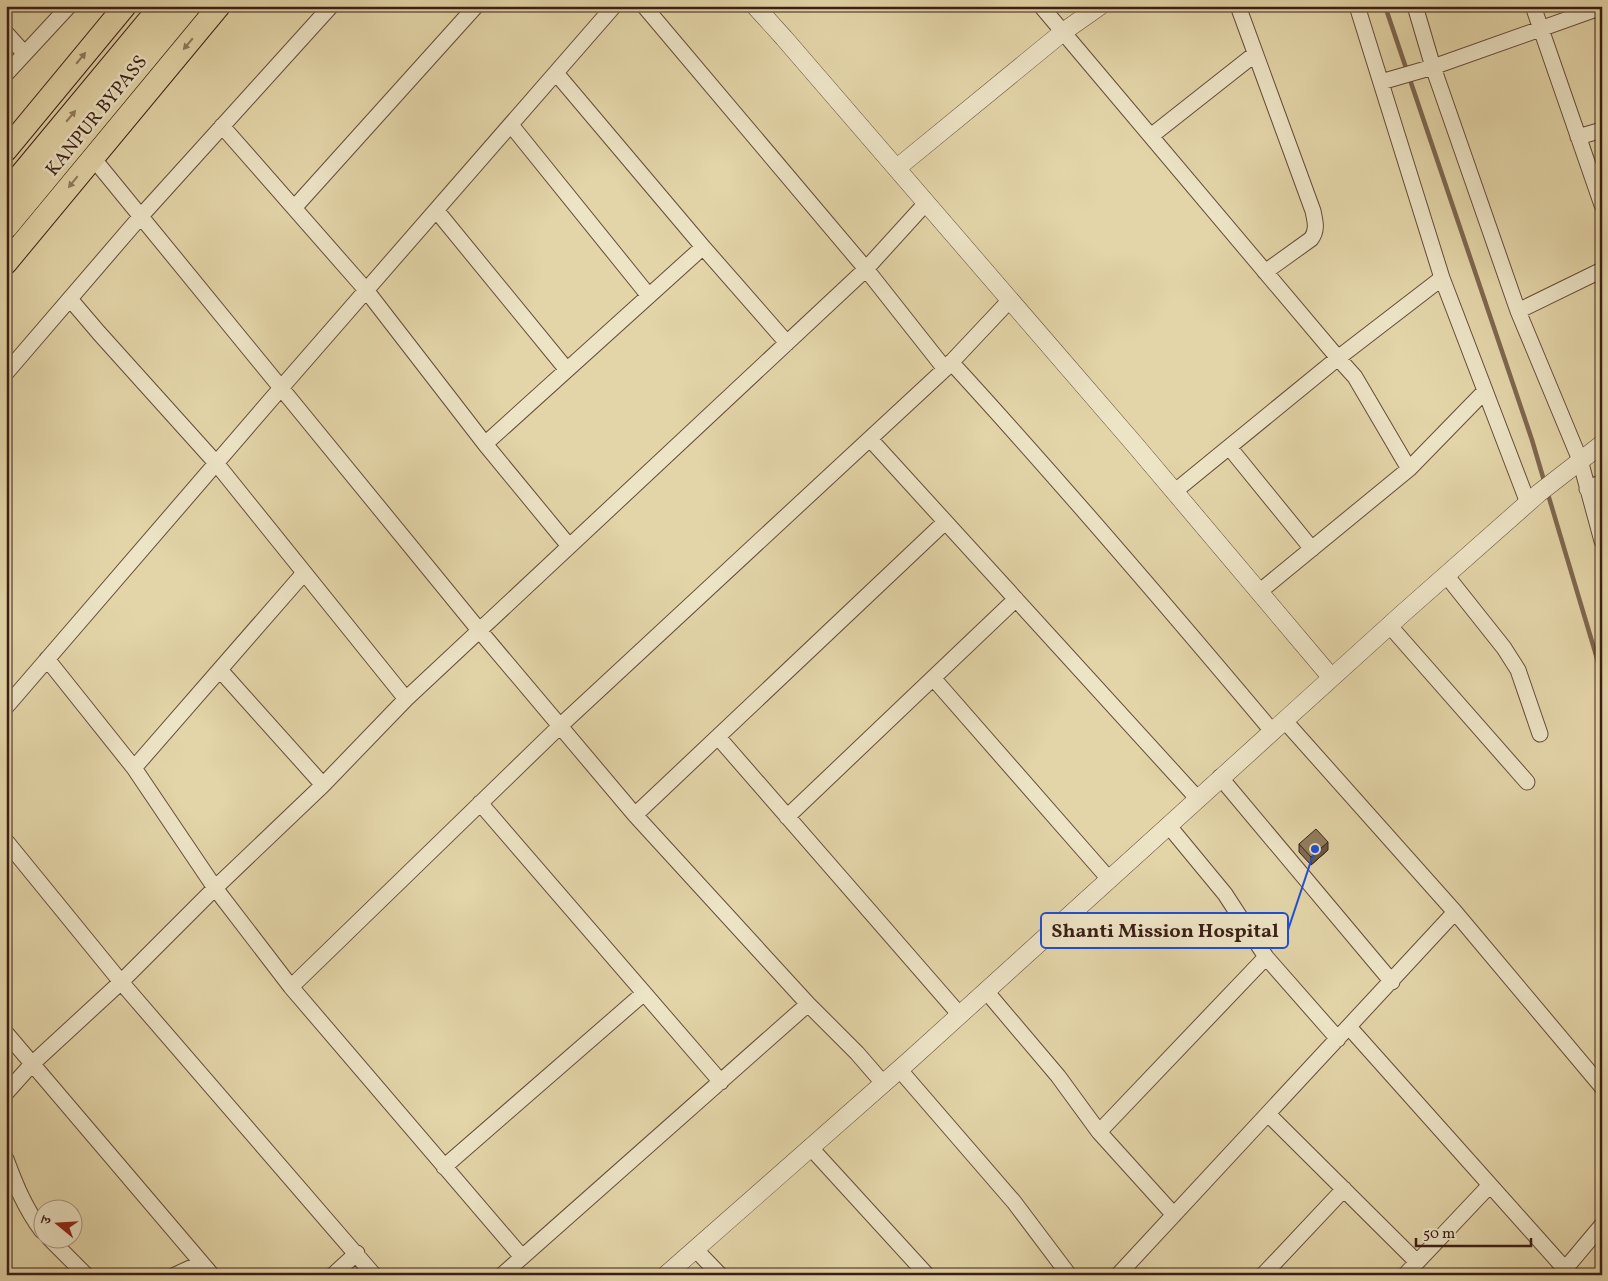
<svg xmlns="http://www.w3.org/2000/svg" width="1608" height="1281" viewBox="0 0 1608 1281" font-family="Vollkorn,'Noto Serif Devanagari',serif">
<rect width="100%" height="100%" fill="#e3d5a8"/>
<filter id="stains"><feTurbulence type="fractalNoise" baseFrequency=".004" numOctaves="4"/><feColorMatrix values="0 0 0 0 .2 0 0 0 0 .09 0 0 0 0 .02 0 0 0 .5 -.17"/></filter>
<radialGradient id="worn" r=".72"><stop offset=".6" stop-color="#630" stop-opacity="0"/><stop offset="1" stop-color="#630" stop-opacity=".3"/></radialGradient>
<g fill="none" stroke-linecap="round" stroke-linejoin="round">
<path stroke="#7e674f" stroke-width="4.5" d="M1385 6 1532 440 1545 484
M1547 491 1602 675"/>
<g stroke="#654c3a" stroke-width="17">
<path id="minor" d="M644 6 866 269 945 369
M1041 6 1338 358 1442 278 1357 6
M1238 6 1313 211C1315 221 1318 230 1311 239L1265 272
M1415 6 1433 67 1518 311 1580 460 1602 541
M1533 6 1602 205
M6 33 24 53
M556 73 703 247 787 343
M6 74 69 6
M1381 82 1433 67 1602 7
M511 125 649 296
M222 126 366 290 485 444 569 546
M1151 136 1255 54
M1578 137 1602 130
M93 158 479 630 635 815 808 1004 857 1053 883 1083
M294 208 476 6
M436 210 567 370
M1442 278 1528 503
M70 299 99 333 216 463 406 699
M1518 311 1602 270
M951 362C1062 483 1167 606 1272 731
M6 373 141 216 331 6
M870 439 1197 798
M485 444 703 247
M1229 447 1312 549
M1409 469 1485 391
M1587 489 1602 482
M1174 492 1338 358 1355 377 1409 469 1259 592
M1446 575 1504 648 1518 670 1540 734
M1389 625 1527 782
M47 659 134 768 215 888 291 987
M220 670 323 785
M933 678 1109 879
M6 707 281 388 614 6
M1284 720 1455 912 1602 1087
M718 737 960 1015
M134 768 304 573
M1220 777 1392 982
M480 803 721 1082
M635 815 945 522
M787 817 1016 599
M1168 825 1225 894 1266 957 1338 1039
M6 841 121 982 374 1275
M986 991 1058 1076 1099 1132 1174 1215
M1349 1027 1565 1269
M6 1033 212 1275
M899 1069 1014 1202 1069 1275
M6 1093 32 1064 121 982 215 888 323 785 406 699 866 269 926 203
M1268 1114 1417 1262
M1099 1132 1266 957
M810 1147 927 1275
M6 1159C16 1186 25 1208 42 1231
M444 1167 644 993
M49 1238 86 1275
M695 1249 720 1275
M522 1257 291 987 560 726 945 369 1009 301
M175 1275 201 1263
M333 1275 357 1253
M502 1275 808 1004
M1118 1275 1455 912
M1263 1275 1344 1189
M1405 1275 1490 1185
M1560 1275 1602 1225"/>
</g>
<g stroke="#654c3a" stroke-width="19">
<path id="tertiary" d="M755 6 784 38 1136 446 1331 677
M897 168 1063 32 1100 6
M666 1275 910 1060 1401 615 1539 493 1602 444"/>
</g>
<g stroke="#3b1f15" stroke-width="24">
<path id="primary" d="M6 150 125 6
M6 263 219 6"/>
</g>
<g stroke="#3b1f15" stroke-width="26">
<path id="trunk" d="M6 194 162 6
M6 226 188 6"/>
</g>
<use href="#minor" stroke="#ede4c6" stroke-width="15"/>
<use href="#tertiary" stroke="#ede4c6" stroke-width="18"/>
<use href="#primary" stroke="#e3d5a8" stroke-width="22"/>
<use href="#trunk" stroke="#e3d5a8" stroke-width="24"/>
</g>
<path fill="#7e6c53" stroke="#3b1f15" d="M1299 844 1328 850 1311 865 1299 852Z"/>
<path fill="#665844" stroke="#3b1f15" d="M1328 842V850L1311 865V857Z"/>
<path fill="#927e61" stroke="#3b1f15" d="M1316 829 1328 842 1311 857 1299 844Z"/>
<defs><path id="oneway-solid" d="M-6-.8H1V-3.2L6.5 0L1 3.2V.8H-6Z" transform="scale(1.25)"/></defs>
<g fill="#8f7a5e">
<use href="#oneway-solid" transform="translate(188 44) rotate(130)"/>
<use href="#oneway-solid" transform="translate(81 58) rotate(-50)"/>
<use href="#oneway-solid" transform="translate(71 116) rotate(-50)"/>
<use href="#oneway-solid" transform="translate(73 182) rotate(129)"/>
</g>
<g text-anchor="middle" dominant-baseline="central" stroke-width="5" stroke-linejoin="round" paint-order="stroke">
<g font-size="19" fill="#3b1f15" stroke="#ede4c6">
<text transform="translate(97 116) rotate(-51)">KANPUR BYPASS</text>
</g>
</g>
<path fill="none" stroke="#1d4ed8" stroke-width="2" d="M1315 849L1288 930"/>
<circle fill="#1d4ed8" stroke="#ede4c6" stroke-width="2" cx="1315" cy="849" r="5"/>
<rect fill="#ede4c6" stroke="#1d4ed8" stroke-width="2" x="1041" y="913" width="247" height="35" rx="5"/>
<g font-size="20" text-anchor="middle" font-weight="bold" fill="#3b1f15">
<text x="1165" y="937">Shanti Mission Hospital</text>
</g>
<rect width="1608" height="1281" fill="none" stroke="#e3d5a8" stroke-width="25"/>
<rect x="8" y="8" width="1593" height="1266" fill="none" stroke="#3b1f15" stroke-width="2.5"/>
<rect x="12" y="12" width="1583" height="1256" fill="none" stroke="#3b1f15"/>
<g transform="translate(58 1224) rotate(288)"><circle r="24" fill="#ede4c6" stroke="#a6957f"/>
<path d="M0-4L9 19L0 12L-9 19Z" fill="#8f2418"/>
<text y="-8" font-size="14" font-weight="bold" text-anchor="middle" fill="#3b1f15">उ</text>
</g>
<path d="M1416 1238v8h115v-8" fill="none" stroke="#3b1f15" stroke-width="2.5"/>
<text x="1423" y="1238" font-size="15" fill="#3b1f15" stroke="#ede4c6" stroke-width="4" paint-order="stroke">50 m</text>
<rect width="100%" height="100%" filter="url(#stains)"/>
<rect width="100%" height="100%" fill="url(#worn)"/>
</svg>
